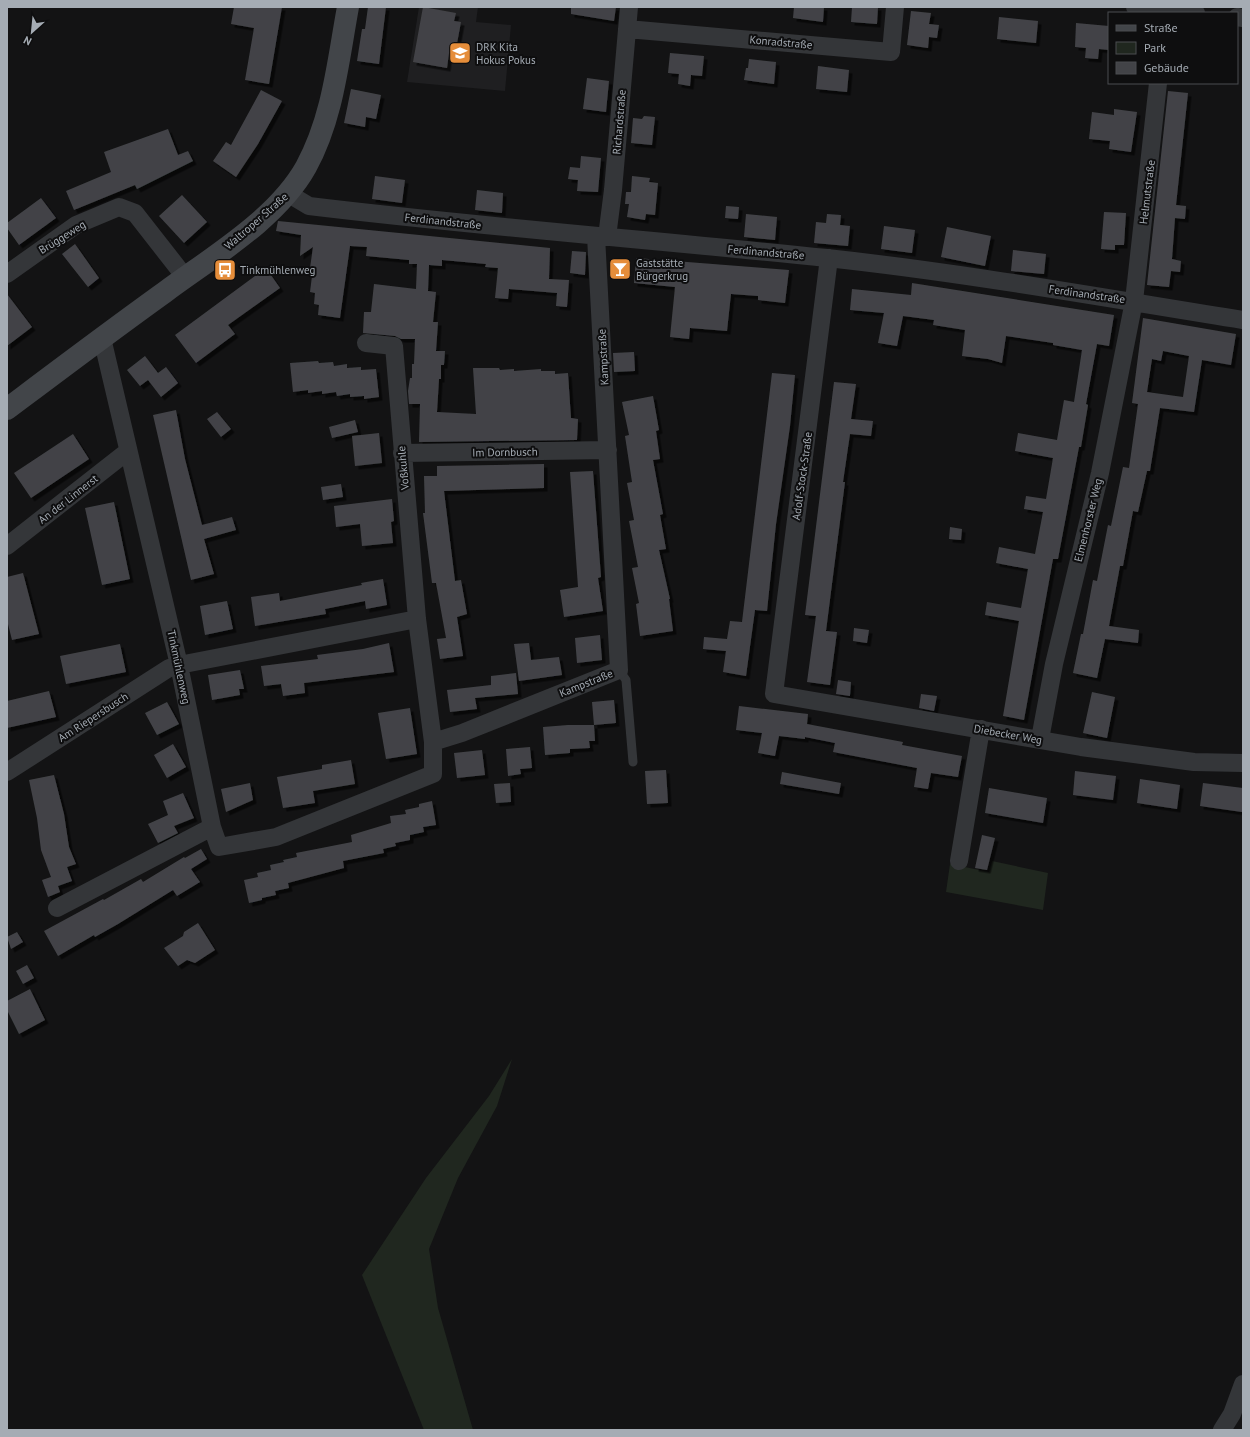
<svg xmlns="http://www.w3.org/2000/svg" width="1250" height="1437" viewBox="0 0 1250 1437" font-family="'PT Sans',sans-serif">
<defs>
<filter id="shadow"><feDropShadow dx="3.5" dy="3.5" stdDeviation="0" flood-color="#0009"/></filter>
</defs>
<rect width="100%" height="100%" fill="#131314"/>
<path fill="#1f1f21" d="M419 7H478L476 22 511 25 505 91 407 82Z"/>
<path fill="#20271f" d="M992 861 1048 873 1043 910 946 892 950 864 989 872Z
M512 1059 497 1106 458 1178 429 1249 438 1308 473 1430H424L362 1275 426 1178 489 1096Z"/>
<path fill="#424347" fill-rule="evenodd" filter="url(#shadow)" d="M234 7H282L269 84 245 80 254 28 231 24Z
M368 7H386L379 64 357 61 362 29H365Z
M423 7 456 13 454 21 461 22 455 54 449 53 447 68 413 62Z
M571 7H616L614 21 571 14Z
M794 7H824L823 22 793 18Z
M852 7H878L877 24 851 22Z
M911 11 931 13 929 24 939 25 937 38 929 37 928 48 907 45Z
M999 17 1038 21 1036 43 997 39Z
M1076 23 1109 26V50L1099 49 1098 59 1085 58 1086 48 1075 47Z
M670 53 704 56 702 76 691 75 690 86 678 84 679 74 668 73Z
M749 59 776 62 774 84 744 80 746 68H748Z
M818 66 849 70 847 92 816 89Z
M587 78 609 81 606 112 583 109Z
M351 89 381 95 376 119 366 117 365 127 344 123Z
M261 90 282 101 258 144 236 177 213 161 226 142 231 145Z
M1168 91 1188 93 1176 205 1186 206 1185 219 1175 218 1172 259 1181 261 1180 272 1171 271 1169 287 1147 285Z
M1114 109 1137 112 1131 152 1109 149 1110 141 1089 139 1092 112 1114 115Z
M644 116 655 117 652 145 631 143 633 118 642 119Z
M168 129 178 155 188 151 193 161 137 189 135 185 74 210 66 191 111 172 104 152Z
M581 156 601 158 598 192 577 191 578 180 568 179 570 167 580 168Z
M375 176 405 180 402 203 372 199Z
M632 176 650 178 649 182 658 183 655 215 646 214 645 220 627 217 629 204H625L626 192H631Z
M477 190 503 193 502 213 475 210Z
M182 195 207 222 184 243 159 216Z
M41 198 56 218 19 245 7 228V223Z
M726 206 739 207 738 219 725 218Z
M1104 212 1126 213 1124 245H1115V250L1101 249Z
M746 214 777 217 775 240 744 237Z
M827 214 841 215 840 225 850 226 848 246 814 243 816 222 826 223Z
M278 221 550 248 549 279 569 280 567 307 556 306 557 293 509 289 508 299 495 298 498 268 485 267 486 264 442 260V266L429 265 428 291 436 292 433 322H438L436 351H445L444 365H441V379H439L437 412 476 414 473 368H499L500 370 514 369V371L541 369V371H555V374L568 373 571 418 578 419 577 440 419 442 420 404H409L408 391 410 378H412V364H414L415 339H401L395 336 363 333 364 312H371L374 284 416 289 417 264H409V260L366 256 367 247 350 246 340 318 318 315 319 305 314 304 315 293 310 292 313 268H310L313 247 300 256 301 235 276 231Z
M884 226 915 230 912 253 881 249Z
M947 227 991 236 985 266 941 257Z
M75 244 99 278 88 287 62 254Z
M1013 250 1046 254 1044 274 1011 271Z
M572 251 586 252 585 275 570 273Z
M636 258 789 270 785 303 758 300V296L731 294 727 331 690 328 689 339 670 337 675 287 634 283Z
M266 268 280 288 228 325 235 334 196 363 175 335Z
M912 283 1114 315 1109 346 1097 344 1086 404 1088 405 1081 447H1079L1058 559H1053L1024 720 1003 716 1019 621 985 615 987 602 1021 608 1028 569 996 563 999 547 1035 554 1043 512 1024 509 1026 496 1046 499 1053 458 1015 451 1018 433 1057 440 1064 400 1074 402 1082 350 1053 345V343L1006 336 1002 363 988 359 962 356 965 330 933 325 934 320 903 316 897 346 878 343 884 313 850 310 852 289 911 295Z
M7 294 32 327 7 346Z
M1143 318 1236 334 1231 365 1202 360 1194 412 1160 408 1150 471H1147L1138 512 1133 511 1123 566H1120L1109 626 1139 630 1138 643 1105 639 1097 678 1073 673 1081 634H1083L1093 580 1097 581 1108 525 1111 526 1123 467 1129 468 1138 404 1132 403ZM1163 351 1189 356 1183 397 1147 392 1152 359 1161 361Z
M634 352 635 371 614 372 613 353Z
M145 356 158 373 166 367 178 383 161 397 148 380 140 386 127 370Z
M318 361 319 363 333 362 334 366 347 364V368L361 367V370L376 369 379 397 364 399V396L350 397V394L337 396 336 392 322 394V391L308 393V390L293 392 290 363Z
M772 373 795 375 790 426 776 524 767 611 755 610 746 676 723 672 726 651 703 649 704 637 727 639 730 621 742 622Z
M834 382 856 384 851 419 873 421 871 436 850 434 843 482H845L826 631 837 632 830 685 807 682 816 616 805 615Z
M653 396 659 430 656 431 660 459 653 460 663 514 660 515 666 549 659 550 670 599H669L673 631 640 636 636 604 639 603 632 568 638 567 629 521 634 520 627 483 632 482 625 436 629 435 622 402Z
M176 410 185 459 202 525 232 517 236 530 204 539 214 574 191 580 153 415Z
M217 412 231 429 221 437 207 419Z
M355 420 358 432 332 438 329 427Z
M379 433 382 463 355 466 352 436Z
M73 434 89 459 31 498 14 473Z
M544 464V488L444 491 455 581 461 580 467 614 457 617 463 656 440 659 437 639 446 638 436 583H432L423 513H425L424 476H437V466Z
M593 471 601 577 598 578 603 611 564 617 560 590 578 587 570 472Z
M341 484 343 497 323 500 321 487Z
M392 499 394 521 391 522 393 543 362 546 360 524 336 527 334 506Z
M114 502 130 579 102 585 85 508Z
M950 527 962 529 961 540 949 539Z
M23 573 39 634 12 640 7 620V577Z
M383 579 387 605 366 609 365 601 325 609 326 614 255 626 251 597 279 593 280 601 362 585 361 583Z
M227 601 233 629 205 635 200 606Z
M854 628 869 630 867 643 853 641Z
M600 635 602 660 577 663 575 638Z
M389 643 394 672 304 683 305 693 283 696 281 684 264 686 261 666 318 659 317 655 363 649Z
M529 643 531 660 559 657 562 675 519 681 514 644Z
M120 644 126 672 66 684 60 656Z
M240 670 244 689H239L240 695 212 700 208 675Z
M516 673 518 694 475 698 477 709 450 712 447 690 491 685V676Z
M838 680 851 682 850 696 836 694Z
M49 691 56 717 7 728V701Z
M1092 692 1115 697 1107 738 1083 733Z
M921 694 937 696 934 711 919 708Z
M614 700 616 723 594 725 592 702Z
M167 702 179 724 157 735 145 713Z
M739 706 808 714 807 724 903 742 902 745 962 756 958 777 931 773 928 789 914 787 917 768 833 752 835 743 805 737V739L779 736 775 756 758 753 762 733 736 730Z
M410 708 417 754 386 759 378 713Z
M568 725H594L595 741H589L590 748 570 749V753L545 755 543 727Z
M173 744 186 767 167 778 154 755Z
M530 747 532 768 520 769 521 774 508 776 506 749Z
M482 750 485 775 457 778 454 753Z
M351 760 355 784 313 791 315 803 283 808 277 777 322 769V765Z
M666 770 668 803 647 804 645 771Z
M1075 771 1116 776 1113 800 1073 795Z
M782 772 841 783 839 794 780 784Z
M54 775 64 814 69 847 76 864 67 867 72 881 58 886 60 892 48 897 42 880 51 877 41 850 37 818 29 780Z
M1140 779 1180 785 1177 809 1137 803Z
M250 783 253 800 226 812 221 789Z
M510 783 511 802 496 803 494 784Z
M1203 783 1243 788 1242 812 1200 806Z
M989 788 1047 798 1043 823 985 813Z
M183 793 194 818 174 826 178 833 158 843 148 824 168 815 163 801Z
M432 801 436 825 423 827 424 832 410 835V840L395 843 396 846 383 849 384 853 343 861 344 868 288 883 289 888 275 891 276 895 262 898V900L249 903 244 880 258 877 257 873 271 870 270 865 284 862 283 860 297 857 296 853 352 842 351 835 391 823 390 816 406 814 405 810 419 807V804Z
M982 835 995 838 987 870 975 868Z
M201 849 207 859 191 869 200 882 177 896 173 890 118 924 95 937 94 935 58 956 44 931 103 899 104 900 141 879 143 882 184 857 185 858Z
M198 923 215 950 195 963 187 960 178 966 164 948 183 936 184 932Z
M17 932 23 942 11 949 7 937Z
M27 965 34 978 23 984 16 971Z
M30 989 45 1020 19 1034 7 1010V1001Z"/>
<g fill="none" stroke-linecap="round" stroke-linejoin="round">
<path stroke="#343639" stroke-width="9" d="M619 670 626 680 633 762"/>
<path stroke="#343639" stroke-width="18" d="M1135 7 1196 13
M1237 17 1243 18
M627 29 891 52 895 7
M289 194 309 206C482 227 654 240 827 258 966 273 1105 298 1243 320
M607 237 613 190 629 7
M829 258 774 694 1081 747 1194 762 1243 763
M7 274 76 225 119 207 135 213 185 277
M366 343 394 346 417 619 433 742
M402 453 608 450
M7 546 128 451
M1040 739 1054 664 1100 473 1134 301 1158 83
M7 772 169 668 179 665 417 619
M212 827 219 847 276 837 433 774V742L462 733 619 670 596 236
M959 861 981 729
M57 908 212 827 179 665 102 338
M1222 1430 1232 1414 1243 1384"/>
<path stroke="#424549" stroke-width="22" d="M7 409C59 370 112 330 165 292 212 257 277 219 306 167 333 118 338 61 348 7"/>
</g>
<defs>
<g id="school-square" transform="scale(1.15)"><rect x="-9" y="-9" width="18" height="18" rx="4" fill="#e58d3a" stroke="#0e0e0f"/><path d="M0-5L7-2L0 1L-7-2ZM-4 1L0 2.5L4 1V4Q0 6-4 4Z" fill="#fff"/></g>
<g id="bar-square" transform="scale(1.15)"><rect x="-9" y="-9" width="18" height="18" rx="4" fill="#e58d3a" stroke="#0e0e0f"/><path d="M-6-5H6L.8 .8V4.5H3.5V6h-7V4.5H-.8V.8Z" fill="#fff"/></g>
<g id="bus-square" transform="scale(1.15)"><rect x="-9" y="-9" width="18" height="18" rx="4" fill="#e58d3a" stroke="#0e0e0f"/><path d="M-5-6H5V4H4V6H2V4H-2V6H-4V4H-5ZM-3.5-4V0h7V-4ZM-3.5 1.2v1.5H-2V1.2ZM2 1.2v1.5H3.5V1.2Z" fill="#fff"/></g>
</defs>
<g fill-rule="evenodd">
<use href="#school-square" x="460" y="53"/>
<use href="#bar-square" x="620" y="269"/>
<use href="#bus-square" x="225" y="270"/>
</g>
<g text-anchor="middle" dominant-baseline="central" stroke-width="4" stroke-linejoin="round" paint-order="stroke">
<g font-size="11" fill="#a5acb4" stroke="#0e0e0f">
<text transform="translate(781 42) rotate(5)">Konradstraße</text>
<text transform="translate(619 122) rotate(-85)">Richardstraße</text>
<text transform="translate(1147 192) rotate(-83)">Helmutstraße</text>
<text transform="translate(256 221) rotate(-41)">Waltroper Straße</text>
<text transform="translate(443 221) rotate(6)">Ferdinandstraße</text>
<text transform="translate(62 237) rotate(-32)">Brüggeweg</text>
<text transform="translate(766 252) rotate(5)">Ferdinandstraße</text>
<text transform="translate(1087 294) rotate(8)">Ferdinandstraße</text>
<text transform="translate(603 357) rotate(-93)">Kampstraße</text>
<text transform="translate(505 452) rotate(-1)">Im Dornbusch</text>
<text transform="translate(403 468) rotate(-95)">Voßkuhle</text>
<text transform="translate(802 476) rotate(-82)">Adolf-Stock-Straße</text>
<text transform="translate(68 499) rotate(-38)">An der Linnerst</text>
<text transform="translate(1088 520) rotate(-76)">Elmenhorster Weg</text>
<text transform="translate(179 667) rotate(78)">Tinkmühlenweg</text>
<text transform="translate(586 683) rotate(-22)">Kampstraße</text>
<text transform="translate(93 717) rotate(-33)">Am Riepersbusch</text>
<text transform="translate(1008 734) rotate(10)">Diebecker Weg</text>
</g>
<g font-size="11" fill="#a5acb4" stroke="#0e0e0f" text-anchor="start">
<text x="476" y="47">DRK Kita<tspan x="476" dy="13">Hokus Pokus</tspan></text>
<text x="636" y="263">Gaststätte<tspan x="636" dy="13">Bürgerkrug</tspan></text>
<text x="240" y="270">Tinkmühlenweg</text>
</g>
</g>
<rect width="1250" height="1437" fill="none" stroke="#a5acb4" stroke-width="16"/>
<rect x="1108" y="12" width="130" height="72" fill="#0e0e0f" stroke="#4a4d51"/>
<rect x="1116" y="25" width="20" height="6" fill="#424549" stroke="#4a4d51"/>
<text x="1144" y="32" font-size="12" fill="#a5acb4">Straße</text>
<rect x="1116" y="42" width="20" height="12" fill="#20271f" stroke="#4a4d51"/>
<text x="1144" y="52" font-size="12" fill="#a5acb4">Park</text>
<rect x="1116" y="62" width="20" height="12" fill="#424347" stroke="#4a4d51"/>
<text x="1144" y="72" font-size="12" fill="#a5acb4">Gebäude</text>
<g transform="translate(32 32) rotate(207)" stroke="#0e0e0f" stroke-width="3" paint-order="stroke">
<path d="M0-3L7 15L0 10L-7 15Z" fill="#a5acb4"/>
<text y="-6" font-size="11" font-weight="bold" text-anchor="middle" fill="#a5acb4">N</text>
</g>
</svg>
